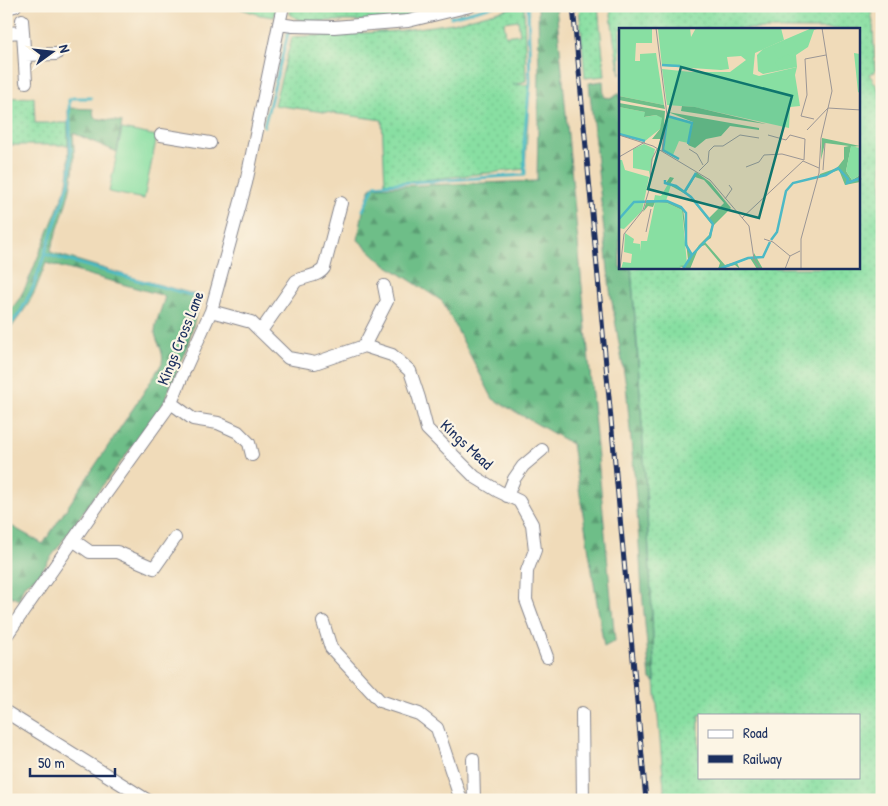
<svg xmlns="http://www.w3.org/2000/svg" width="888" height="806" viewBox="0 0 888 806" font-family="'Patrick Hand',sans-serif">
<defs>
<pattern id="grass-dots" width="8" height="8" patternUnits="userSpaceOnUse" patternTransform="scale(1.25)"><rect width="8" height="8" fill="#88dfa2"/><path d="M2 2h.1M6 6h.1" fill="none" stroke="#75c08e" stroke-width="1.8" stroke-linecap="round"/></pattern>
<pattern id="forest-firs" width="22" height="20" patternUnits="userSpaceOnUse" patternTransform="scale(1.25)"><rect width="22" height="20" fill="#6ebe88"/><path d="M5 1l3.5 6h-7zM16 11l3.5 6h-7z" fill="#5a9b72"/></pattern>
</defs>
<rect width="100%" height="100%" fill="#fcf5e5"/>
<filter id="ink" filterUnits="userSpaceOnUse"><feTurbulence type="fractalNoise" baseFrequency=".02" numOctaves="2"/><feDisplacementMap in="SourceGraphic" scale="10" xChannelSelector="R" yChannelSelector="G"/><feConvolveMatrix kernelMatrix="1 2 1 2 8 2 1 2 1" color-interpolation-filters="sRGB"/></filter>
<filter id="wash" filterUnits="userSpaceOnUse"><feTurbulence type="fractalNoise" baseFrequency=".0096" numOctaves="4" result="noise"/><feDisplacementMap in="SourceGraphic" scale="20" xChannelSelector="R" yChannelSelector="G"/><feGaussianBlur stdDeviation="1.12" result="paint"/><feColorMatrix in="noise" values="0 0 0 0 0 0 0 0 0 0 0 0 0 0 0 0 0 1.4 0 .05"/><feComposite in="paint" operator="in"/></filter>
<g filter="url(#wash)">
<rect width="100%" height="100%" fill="#f0dbb9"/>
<path fill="url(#grass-dots)" stroke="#528780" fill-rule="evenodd" d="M233 6H277L274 17 260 15Z
M290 6H367L368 12 416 13 407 17 367 21H307L297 19 290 14 289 9Z
M519 6H524L526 81 513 85 530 84 525 169 385 184 382 120 274 105 292 37 397 31 453 23ZM518 20 520 34 506 36 504 22Z
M579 6H598L605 76 585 78Z
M610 6H870L873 23 875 72 869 74 878 88 882 104V800H665L655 682 648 530 637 341 631 268H859V29H620V75L614 40ZM699 715H859V777H699Z
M34 97 35 123H68V145H6V98Z"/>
<path fill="url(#forest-firs)" stroke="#447673" d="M367 6H444L416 13 367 12Z
M538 6H556L615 641 604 647 572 444 493 399 442 301 382 262 358 240 363 210 371 187 537 181 539 73Z
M603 81 604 97 612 98 620 93V268H631C642 405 649 544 655 682L650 679 642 591 636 496 626 385 610 290 589 83Z
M68 108 93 109 94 118 122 122 117 152 73 133C74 146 75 159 73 172 70 198 58 227 50 252L138 279 201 296 188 344 164 402 154 418 93 498 37 577 24 585 19 600 6 594V523L43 544 144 392 162 363C165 351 156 343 155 332 155 322 163 306 165 296L46 263 35 291 27 306 6 335V316L19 299 27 284 66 188 69 171Z"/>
<path fill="#88dfa2" stroke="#528780" d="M122 129 157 136 144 199 109 192Z"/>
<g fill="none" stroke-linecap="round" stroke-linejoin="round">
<path stroke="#4cb9c5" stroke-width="3" d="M451 17 493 6
M264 126 289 30H291
M375 185 385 184 525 175 524 142 530 84 528 6
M363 210 373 188
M45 254 198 297
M6 330 20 313 33 288 69 183 71 164 69 100 73 98H91"/>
</g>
</g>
<g filter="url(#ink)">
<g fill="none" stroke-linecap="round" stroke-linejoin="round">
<g stroke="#86858c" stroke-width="14">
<path id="minor" d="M6 8 15 6
M22 20 23 32
M279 24 293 26 334 27 408 21 470 6
M6 33 23 32 26 82
M25 55 56 54
M161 135 210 143
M211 311 251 322 288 358 315 363 364 346 392 355 410 371 419 398 427 429 475 477 498 491 519 501 532 524 535 550 527 571 526 600 547 657
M261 331 296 281C305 276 318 277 324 268L341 203
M364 346 387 301 384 286
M171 403 193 419 218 423 238 432 249 443 252 455
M507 496 514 479 523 466 542 450
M73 540 90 552H117L154 568 175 538
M323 622 331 648 380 701 419 714 437 728 461 800
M6 636 102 499 171 403 184 371 211 311 246 183 279 24 283 6
M6 712 147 800
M582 713 583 800
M473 759 474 800"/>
</g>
<use href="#minor" stroke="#fff" stroke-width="12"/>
<g stroke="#1b2f5e" stroke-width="5">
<path id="rail" d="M573 6 646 800"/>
</g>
<use href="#rail" stroke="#fcf5e5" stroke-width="3" stroke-dasharray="9" stroke-linecap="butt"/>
</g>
</g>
<g text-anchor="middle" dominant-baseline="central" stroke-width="4.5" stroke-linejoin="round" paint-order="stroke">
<g font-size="16" fill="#1b2f5e" stroke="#fcf5e5">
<text transform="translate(180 338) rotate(-68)">Kings Cross Lane</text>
<text transform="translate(467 444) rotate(43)">Kings Mead</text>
</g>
</g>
<g transform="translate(619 28)">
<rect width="241" height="241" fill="#f0dbb9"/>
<path d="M0 0H33V15H17L16 33H21V26L37 25 45 77 0 68ZM71 0 72 9 77 0H162L165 12 136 25 134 46 140 48 178 39 176 47 181 78 171 79 170 100 75 79 48 77 43 41 72 44H111L127 32 122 28 108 29 110 41 102 42 43 38 39 1ZM235 25 241 26V65L239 64ZM0 79 26 84V89L37 87 44 90 41 101 26 113 0 106ZM49 89 72 95 69 115 60 113 54 127 45 122ZM25 116 36 121 30 148V143L14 140V121ZM0 132H3L6 142 30 149 23 183 5 201 0 200ZM49 156 52 157 47 173 35 172 36 167 42 168ZM36 174 48 175 63 182 68 236 61 239 63 241H2L4 234 12 235 13 226 5 224 6 205 15 211 14 215 21 216V223L22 213H28Z" fill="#88dfa2"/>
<path d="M0 68 45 77 46 81 0 72ZM0 75 46 83 44 111H33L41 101 43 90 37 87 25 89 26 84 0 79ZM63 78 76 79 147 96 62 83ZM49 84 140 100V102L111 98 102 108 87 111 76 120 69 117 74 94ZM203 110 241 118 232 119 227 143 233 152 241 147V154L226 157 220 142 200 149 201 146 218 140 225 131V119L230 118 206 115 202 132ZM77 144 91 154 112 180 94 198 92 210 86 214 106 237 135 229V225L144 241H138L131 230 118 235 121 241 116 237 99 241 101 235 86 217 80 219 71 241 60 238 67 237 69 231 63 182 48 175 36 174 34 179 29 178 24 184 28 172 47 173 64 180 69 222 74 226 80 217 90 207 93 197 70 168 47 155 51 149 55 150 51 156 66 163ZM76 149 85 152 105 175 90 190 67 164Z" fill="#6ebe88" fill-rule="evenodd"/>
<path d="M193 0H201L195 2 189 19 177 27 178 39 144 46 139 43 138 27 144 21ZM232 118 241 120V147L233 152 227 143Z" fill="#88dfa2"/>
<path d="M173 10 179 22 159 31 153 19ZM173 27 177 36 160 42 156 33Z" fill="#88dfa2"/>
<path fill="none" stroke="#4cb9c5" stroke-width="2.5" d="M43 37 61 38M48 88 73 95 69 116M48 92 44 122 60 131M0 106 26 113M46 152V155L57 158 72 169 94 196 91 208 73 227M66 163 77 145M0 191 15 174 48 173 62 179 67 185V217L73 227 64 241M152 212 158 204 167 163 174 155 207 147 219 140 229 151 228 155 242 150M100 241 129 230 144 229 151 214"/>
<path fill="none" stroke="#9b9695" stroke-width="1" d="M37 0 48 87 43 123M195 91 182 88 188 67 186 31 207 27M188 102 209 80 242 82M0 107 34 118 91 152 130 198 135 231 142 241M70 121 78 126 84 137M0 129 26 114M127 139 140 134 145 127 163 126 185 132 186 111 171 107 167 112 149 107M204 142 206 115M80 143 89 134 90 123 95 118H104L121 107 140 110M106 171 113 161 110 157M123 190 184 133 200 140M27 204 32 181M145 211 154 214 171 228M1 241 5 206 24 182 30 162 33 131 38 121M166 241 171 228 181 223M182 241V211L200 145 202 110 213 63 203 0"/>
<path fill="#0f766e" fill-opacity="0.15" stroke="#0f766e" stroke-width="2.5" d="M62 39 173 68 140 190 29 161Z"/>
<rect width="241" height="241" fill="none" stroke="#1b2f5e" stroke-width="2.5"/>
</g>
<rect width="888" height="806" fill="none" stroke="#fcf5e5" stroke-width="25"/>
<rect x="698" y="714" width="162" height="65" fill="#fcf5e5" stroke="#a2a6af"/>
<rect x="708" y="730" width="25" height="8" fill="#ffffff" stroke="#a2a6af"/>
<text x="743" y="738" font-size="15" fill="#1b2f5e">Road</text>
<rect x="708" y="755" width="25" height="8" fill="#1b2f5e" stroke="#a2a6af"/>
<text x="743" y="764" font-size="15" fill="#1b2f5e">Railway</text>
<g transform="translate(52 52) rotate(75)" stroke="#fcf5e5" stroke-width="4" paint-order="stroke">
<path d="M0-4L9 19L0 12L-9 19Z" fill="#1b2f5e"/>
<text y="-8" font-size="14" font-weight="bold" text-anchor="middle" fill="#1b2f5e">N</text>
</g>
<path d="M30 768v8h85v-8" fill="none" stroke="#1b2f5e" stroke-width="2.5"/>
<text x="38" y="768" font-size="15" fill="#1b2f5e" stroke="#fcf5e5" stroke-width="4" paint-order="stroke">50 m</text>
</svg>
